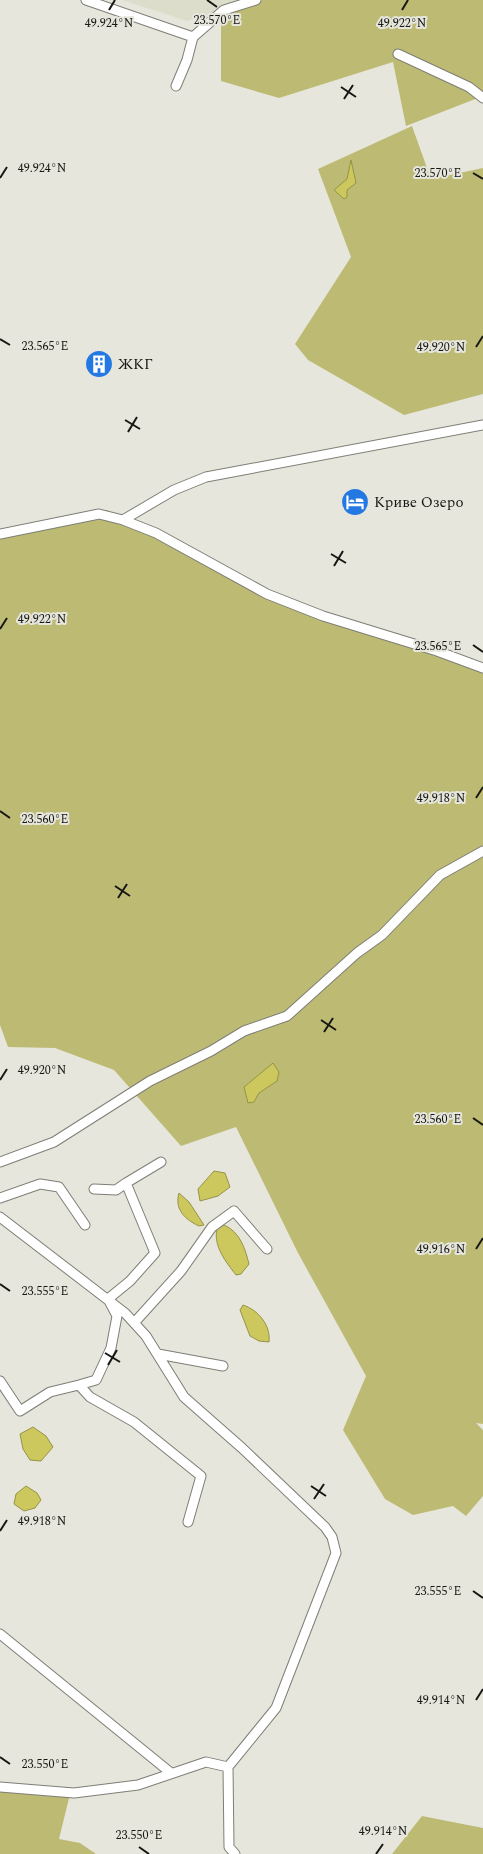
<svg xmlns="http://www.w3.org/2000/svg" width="483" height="1854" viewBox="0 0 483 1854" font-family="Spectral,serif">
<rect width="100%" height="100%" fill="#e6e6dd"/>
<path fill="#ddc" d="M122 0H257L187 21Z"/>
<path fill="#bdbb73" d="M262 0H483V96L406 126 393 62 279 98 221 81V14L258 4Z
M412 126 431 179 483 168V394L404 415 308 360 295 344 351 257 318 169Z
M107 510 283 605 483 672V1424L476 1423 483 1430V1496L466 1516 453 1506 413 1515 385 1499 343 1430 366 1376 298 1253 236 1127 181 1146 114 1070 55 1048 8 1047 0 1025V536Z
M0 1782 71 1790 59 1839 80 1843 96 1854H0Z
M422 1816 483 1828V1854H392Z"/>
<path fill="#ccc85d" stroke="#969347" d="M351 160 356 183 347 190V197L344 199 334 190 347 179Z
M273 1063 279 1072 277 1081 259 1093 254 1102 248 1103 244 1087Z
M214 1171 225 1173 230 1187 218 1196 200 1201 198 1189Z
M179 1193 189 1202 204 1225 199 1226C186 1220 174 1210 179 1193Z
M224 1225C240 1232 245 1248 249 1264L241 1274 236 1275C226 1262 213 1246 217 1229Z
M243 1305C258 1310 271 1325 269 1342L259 1341 250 1336 240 1310Z
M33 1427 46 1436 53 1447 41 1461 30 1460 23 1449 20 1434Z
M26 1486 37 1493 41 1500 35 1508 24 1511 14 1504 16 1494Z"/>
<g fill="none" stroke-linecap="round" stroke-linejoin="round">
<g stroke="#7e7e76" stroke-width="11">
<path id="minor" d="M86 0 193 37 224 10 256 0
M398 54 469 87 483 98
M176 86 187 60 193 37
M123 520 174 490 206 477 483 425
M0 534 99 514 123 520 156 533 267 594 323 616 437 651 483 668
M0 1162 54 1142 150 1081 211 1051 244 1031 287 1016 357 953 382 935 440 875 483 851
M94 1189 116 1190 126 1183
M0 1198 40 1184 59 1187 85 1225
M0 1217 125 1313 146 1336 184 1397 242 1448 325 1527 332 1537 336 1553 276 1708 228 1767 229 1847 235 1854
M134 1323 181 1271 212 1227 234 1211 267 1249
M158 1354 223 1366
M0 1381 20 1411 50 1392 79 1385 90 1397 134 1422 201 1476 188 1522
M79 1385 96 1380 111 1348 117 1316 108 1299 130 1281 155 1253 126 1183 161 1162
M0 1634 171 1773
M0 1787 74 1793 138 1785 206 1762 228 1767"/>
</g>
<use href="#minor" stroke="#fff" stroke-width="9"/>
</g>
<path fill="none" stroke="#171713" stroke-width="2" d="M207 0 217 7M109 10 115 0M402 10 408 0M341 87 356 97M344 99 353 85M473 173 483 179M0 178 7 167M0 339 10 345M476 347 483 336M125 420 140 429M128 432 137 417M331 554 346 563M334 566 343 551M0 629 7 618M473 645 483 652M476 798 483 787M0 811 10 818M115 886 130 896M118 898 127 884M321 1020 336 1030M324 1032 333 1018M0 1080 7 1069M473 1118 483 1125M476 1249 483 1238M0 1284 10 1291M105 1353 120 1362M108 1365 117 1350M311 1486 326 1496M314 1499 324 1484M0 1531 7 1520M473 1591 483 1598M476 1700 483 1689M0 1757 10 1764M139 1847 149 1854M376 1854 383 1844"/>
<defs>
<g id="building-disc" transform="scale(1.4375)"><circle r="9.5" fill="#2478e2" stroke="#e6e6dd"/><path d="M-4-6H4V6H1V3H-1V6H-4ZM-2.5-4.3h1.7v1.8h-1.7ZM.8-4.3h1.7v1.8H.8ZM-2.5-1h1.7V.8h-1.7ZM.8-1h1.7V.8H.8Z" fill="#fff"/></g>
<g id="hotel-disc" transform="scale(1.4375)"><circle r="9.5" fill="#2478e2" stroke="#e6e6dd"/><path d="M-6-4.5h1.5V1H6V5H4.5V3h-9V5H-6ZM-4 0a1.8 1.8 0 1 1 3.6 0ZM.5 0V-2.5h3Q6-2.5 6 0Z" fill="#fff"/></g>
</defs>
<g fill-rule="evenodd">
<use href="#building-disc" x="99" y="364"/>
<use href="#hotel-disc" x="355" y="502"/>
</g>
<g text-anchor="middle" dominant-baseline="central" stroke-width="4" stroke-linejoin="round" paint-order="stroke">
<g font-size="15" fill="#171713" stroke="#e6e6dd" text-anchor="start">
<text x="118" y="364">ЖКГ</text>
<text x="374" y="502">Криве Озеро</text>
</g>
</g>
<g font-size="12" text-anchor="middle" fill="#171713" stroke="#e6e6dd" stroke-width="4" stroke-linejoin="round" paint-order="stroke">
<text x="217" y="24">23.570°E</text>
<text x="109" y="27">49.924°N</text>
<text x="402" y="27">49.922°N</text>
<text x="42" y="172">49.924°N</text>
<text x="438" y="177">23.570°E</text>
<text x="45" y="350">23.565°E</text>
<text x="441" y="351">49.920°N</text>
<text x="42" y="623">49.922°N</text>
<text x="438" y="650">23.565°E</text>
<text x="441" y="802">49.918°N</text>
<text x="45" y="823">23.560°E</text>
<text x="42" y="1074">49.920°N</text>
<text x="438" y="1123">23.560°E</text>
<text x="441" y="1253">49.916°N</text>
<text x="45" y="1295">23.555°E</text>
<text x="42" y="1525">49.918°N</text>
<text x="438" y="1595">23.555°E</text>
<text x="441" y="1704">49.914°N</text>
<text x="45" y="1768">23.550°E</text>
<text x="383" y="1835">49.914°N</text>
<text x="139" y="1839">23.550°E</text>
</g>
</svg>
